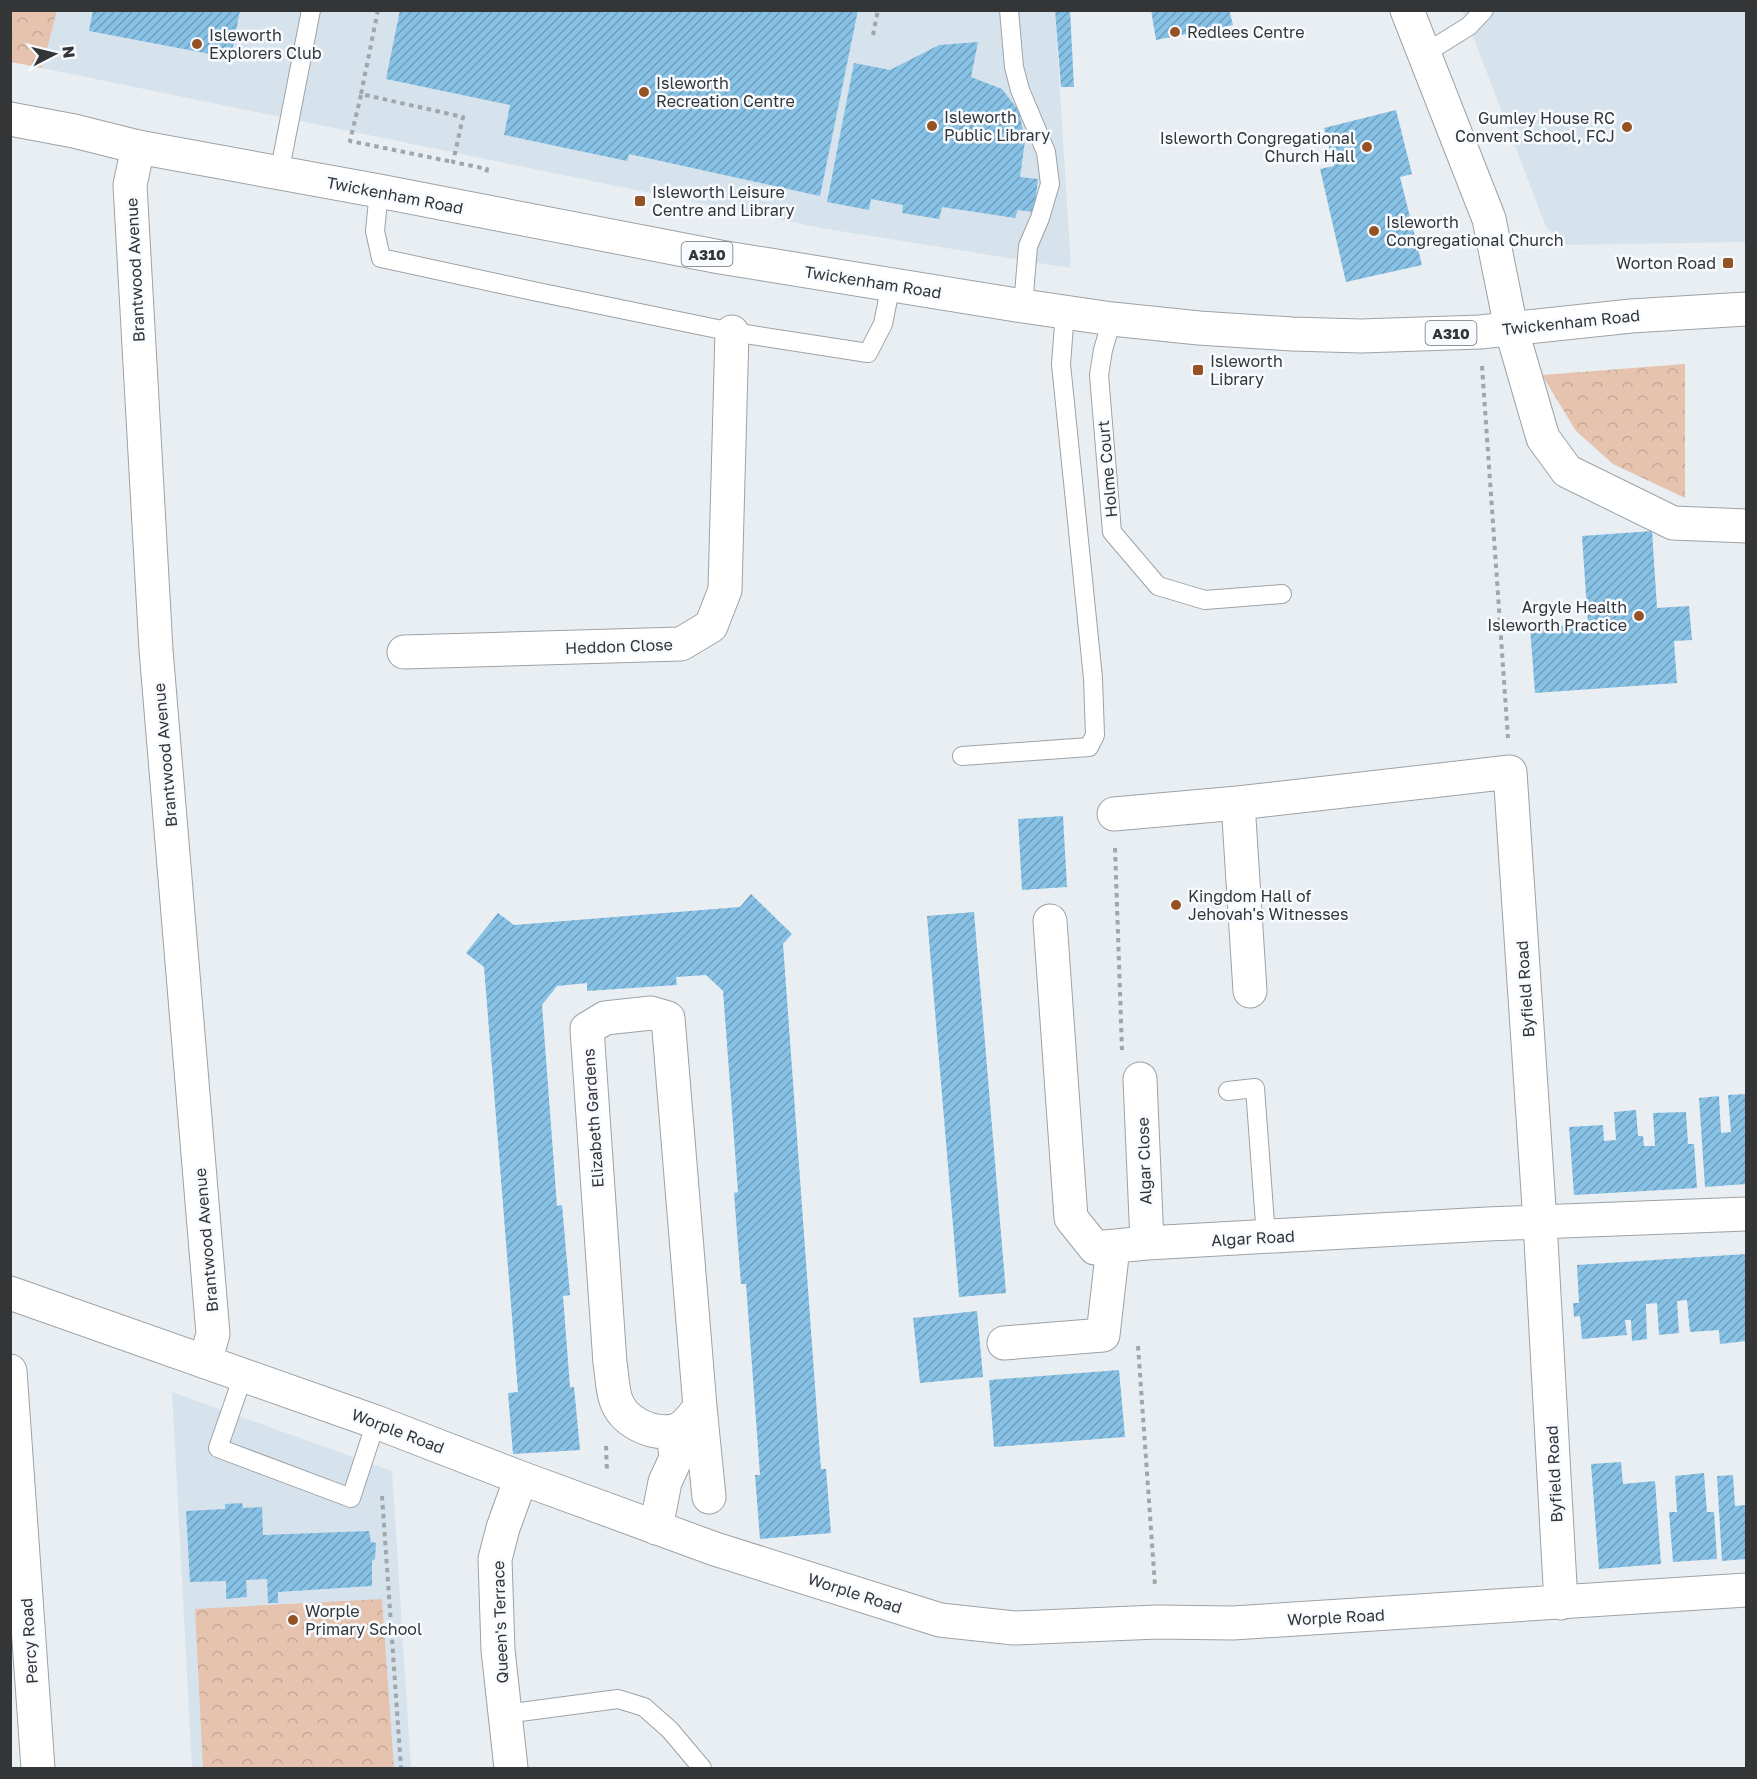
<svg xmlns="http://www.w3.org/2000/svg" width="1757" height="1779" viewBox="0 0 1757 1779" font-family="'Golos Text',sans-serif">
<defs>
<pattern id="park-crowns" width="20" height="18" patternUnits="userSpaceOnUse" patternTransform="scale(1.5)"><rect width="20" height="18" fill="#e6c3af"/><path d="M2 6a3 3 0 1 1 6 0M12 15a3 3 0 1 1 6 0" fill="none" stroke="#c6a897"/></pattern>
<pattern id="building-hatch" width="6" height="6" patternUnits="userSpaceOnUse" patternTransform="scale(1.5)"><rect width="6" height="6" fill="#87c2e6"/><path d="M-1 1l2-2M0 6l6-6M5 7l2-2" fill="none" stroke="#6f9ebb"/></pattern>
</defs>
<rect width="100%" height="100%" fill="#e8eef2"/>
<path fill="#d7e3ec" d="M57 11H1055L1071 268 821 228 42 68Z
M1462 11H1746V242L1564 245 1546 227 1469 26Z
M172 1392 392 1471 411 1768H192Z"/>
<path fill="url(#park-crowns)" d="M10 11H57L42 68 11 62Z
M1685 364V498L1613 464 1576 431 1542 375Z
M382 1599 394 1768H203L195 1609Z"/>
<path fill="url(#building-hatch)" d="M93 10H240L231 58 89 31Z
M400 10H858L820 196 629 154 627 161 504 135 510 105 386 79Z
M1055 10H1070L1074 87H1061Z
M1151 10H1229L1233 25 1156 40Z
M978 42 971 77 1002 89 1019 111 1025 141 1020 177 1038 179 1034 212 1018 210 1015 218 942 207 939 219 902 213 903 205 871 199 869 210 827 202 854 63 890 70 939 45Z
M1396 110 1412 174 1400 177 1422 265 1346 282 1320 169 1334 166 1324 128Z
M1652 531 1657 608 1689 606 1692 640 1674 641 1677 683 1535 693 1530 628 1588 624 1582 536Z
M1063 816 1067 887 1022 890 1018 819Z
M751 894 792 934 783 944 821 1469H826L831 1533 760 1539 755 1475H760L746 1284H741L734 1193 738 1192 723 991 706 975 676 977 677 985 587 991V983L557 986 542 1005 557 1206 562 1205 570 1295 563 1296 570 1387H574L580 1450 513 1454 508 1393 518 1392 484 967 466 953 498 913 514 925 740 907Z
M974 912 1006 1293 959 1297 927 916Z
M1746 1094V1184L1705 1187 1699 1098 1719 1096 1721 1133 1731 1132 1728 1095Z
M1636 1110 1638 1136H1643L1644 1146H1655L1653 1113 1686 1112 1688 1144H1694L1697 1188 1574 1195 1569 1127 1603 1125 1604 1141 1616 1140 1614 1112Z
M1746 1254V1341L1720 1344 1719 1330 1690 1332 1687 1300 1677 1301 1679 1333 1659 1335 1657 1303 1646 1304 1647 1339 1632 1341 1631 1320H1625L1627 1335 1582 1339 1580 1316 1574 1317 1573 1303H1579L1577 1265Z
M977 1311 983 1377 920 1383 913 1318Z
M1119 1370 1125 1437 994 1447 989 1380Z
M1621 1462 1623 1484 1655 1481 1661 1564 1599 1569 1591 1464Z
M1704 1473 1707 1512H1714L1717 1559 1673 1562 1669 1512H1677L1675 1476Z
M1733 1475 1735 1506 1746 1505V1559L1722 1561 1717 1476Z
M242 1503 243 1508 262 1507 263 1535 369 1531 371 1542 376 1543 375 1559 372 1561V1586L278 1592V1603H268L267 1579 246 1580 247 1597 226 1599V1581L190 1582 186 1511 225 1509V1504Z"/>
<g fill="none" stroke-linecap="round" stroke-linejoin="round">
<g stroke="#9da2a6" stroke-width="20">
<path id="lane" d="M1009 10 1014 67 1020 90 1046 152 1050 184 1040 218 1028 246 1023 306
M1424 54 1469 26 1484 10
M279 174 311 10
M379 191 375 231 381 258 533 291 732 332 868 353 883 324 891 284
M1112 319 1103 350 1099 375 1112 532 1158 586 1205 600 1282 594
M962 756 1089 747 1095 735 1093 678 1061 364 1065 312
M1228 1091 1255 1088 1266 1237
M243 1376 218 1448 351 1498 376 1422
M505 1714 618 1699 644 1707 670 1730 702 1768"/>
</g>
<g stroke="#9da2a6" stroke-width="35">
<path id="street" d="M138 147 130 185 156 650 213 1334 205 1362
M1511 328 1543 438 1567 471 1673 523 1746 526
M404 652 681 644 711 626 725 590 732 332
M1238 803 1250 991
M1114 814 1238 803 1510 772 1540 1222 1561 1603
M1050 921 1071 1218 1095 1248 1147 1243 1487 1224 1746 1214
M651 1013 668 1018 700 1407C693 1416 685 1429 673 1431 650 1435 623 1421 616 1400 612 1389 612 1374 610 1363L587 1029 605 1018Z
M1140 1079 1147 1243
M10 1293 376 1422 521 1478 715 1549 940 1620 1014 1628 1157 1622 1233 1623 1746 1590
M1004 1343 1103 1335 1113 1247
M10 1371 38 1768
M700 1407 709 1497
M656 1528 665 1482 676 1458 673 1431
M511 1768 498 1650 495 1559 503 1528 521 1478"/>
</g>
<g stroke="#9da2a6" stroke-width="35">
<path id="secondary" d="M1407 10 1489 219 1511 328"/>
</g>
<g stroke="#9da2a6" stroke-width="35">
<path id="primary" d="M10 119 74 131 138 147 379 191 720 257 1023 306 1112 319 1199 328 1292 334 1361 336 1480 332 1631 316 1746 309"/>
</g>
<path stroke="#a1a6a9" stroke-width="4" stroke-dasharray="4.5 4.5" stroke-linecap="butt" d="M378 10 361 94 463 117 453 162 487 169 486 175
M873 35 878 10
M361 95 350 141 453 162
M1482 366 1508 738
M1115 848 1122 1050
M1138 1346 1155 1586
M606 1446 607 1472
M382 1496 401 1768"/>
<use href="#lane" stroke="#fff" stroke-width="18"/>
<use href="#street" stroke="#fff" stroke-width="33"/>
<use href="#secondary" stroke="#fff" stroke-width="33"/>
<use href="#primary" stroke="#fff" stroke-width="33"/>
</g>
<g fill="#955223" stroke="#f7fbff" stroke-width="2">
<circle cx="1175" cy="32" r="6"/>
<circle cx="197" cy="44" r="6"/>
<circle cx="644" cy="92" r="6"/>
<circle cx="932" cy="126" r="6"/>
<circle cx="1627" cy="127" r="6"/>
<circle cx="1367" cy="147" r="6"/>
<rect x="634" y="195" width="12" height="12" rx="3"/>
<circle cx="1374" cy="231" r="6"/>
<rect x="1722" y="257" width="12" height="12" rx="3"/>
<rect x="1192" y="364" width="12" height="12" rx="3"/>
<circle cx="1639" cy="616" r="6"/>
<circle cx="1176" cy="905" r="6"/>
<circle cx="293" cy="1620" r="6"/>
</g>
<g text-anchor="middle" dominant-baseline="central" stroke-width="5" stroke-linejoin="round" paint-order="stroke">
<g fill="#f7fbff" stroke="#6e7073" stroke-width="1.5">
<rect x="681.5" y="242" width="51" height="24" rx="4.5"/>
<rect x="1425.5" y="321" width="51" height="24" rx="4.5"/>
</g>
<g font-size="15" font-weight="bold" fill="#333537">
<text x="707" y="254">A310</text>
<text x="1451" y="333">A310</text>
</g>
<g font-size="16" fill="#333537" stroke="#f7fbff" text-anchor="start">
<text x="1187" y="32">Redlees Centre</text>
<text x="209" y="35">Isleworth<tspan x="209" dy="18">Explorers Club</tspan></text>
<text x="656" y="83">Isleworth<tspan x="656" dy="18">Recreation Centre</tspan></text>
<text x="944" y="117">Isleworth<tspan x="944" dy="18">Public Library</tspan></text>
<text x="1615" y="118" text-anchor="end">Gumley House RC<tspan x="1615" dy="18">Convent School, FCJ</tspan></text>
<text x="1355" y="138" text-anchor="end">Isleworth Congregational<tspan x="1355" dy="18">Church Hall</tspan></text>
<text x="652" y="192">Isleworth Leisure<tspan x="652" dy="18">Centre and Library</tspan></text>
<text x="1386" y="222">Isleworth<tspan x="1386" dy="18">Congregational Church</tspan></text>
<text x="1716" y="263" text-anchor="end">Worton Road</text>
<text x="1210" y="361">Isleworth<tspan x="1210" dy="18">Library</tspan></text>
<text x="1627" y="607" text-anchor="end">Argyle Health<tspan x="1627" dy="18">Isleworth Practice</tspan></text>
<text x="1188" y="896">Kingdom Hall of<tspan x="1188" dy="18">Jehovah's Witnesses</tspan></text>
<text x="305" y="1611">Worple<tspan x="305" dy="18">Primary School</tspan></text>
</g>
<g font-size="16" fill="#333537" stroke="#f7fbff">
<text transform="translate(395 195) rotate(11)">Twickenham Road</text>
<text transform="translate(135 270) rotate(-93)">Brantwood Avenue</text>
<text transform="translate(873 282) rotate(9)">Twickenham Road</text>
<text transform="translate(1571 322) rotate(-6)">Twickenham Road</text>
<text transform="translate(1107 469) rotate(-95)">Holme Court</text>
<text transform="translate(619 646) rotate(-2)">Heddon Close</text>
<text transform="translate(165 755) rotate(-95)">Brantwood Avenue</text>
<text transform="translate(1525 989) rotate(-94)">Byfield Road</text>
<text transform="translate(593 1118) rotate(-94)">Elizabeth Gardens</text>
<text transform="translate(1144 1161) rotate(-92)">Algar Close</text>
<text transform="translate(1253 1238) rotate(-3)">Algar Road</text>
<text transform="translate(206 1240) rotate(-95)">Brantwood Avenue</text>
<text transform="translate(398 1431) rotate(21)">Worple Road</text>
<text transform="translate(1554 1474) rotate(-93)">Byfield Road</text>
<text transform="translate(855 1593) rotate(18)">Worple Road</text>
<text transform="translate(1336 1617) rotate(-3)">Worple Road</text>
<text transform="translate(500 1622) rotate(-92)">Queen's Terrace</text>
<text transform="translate(29 1641) rotate(-94)">Percy Road</text>
</g>
</g>
<rect width="1757" height="1779" fill="none" stroke="#333537" stroke-width="24"/>
<g transform="translate(54 54) rotate(83)" stroke="#f7fbff" stroke-width="4.5" paint-order="stroke">
<path d="M0-4.5L10 22L0 15L-10 22Z" fill="#333537"/>
<text y="-9" font-size="16" font-weight="bold" text-anchor="middle" fill="#333537">N</text>
</g>
</svg>
